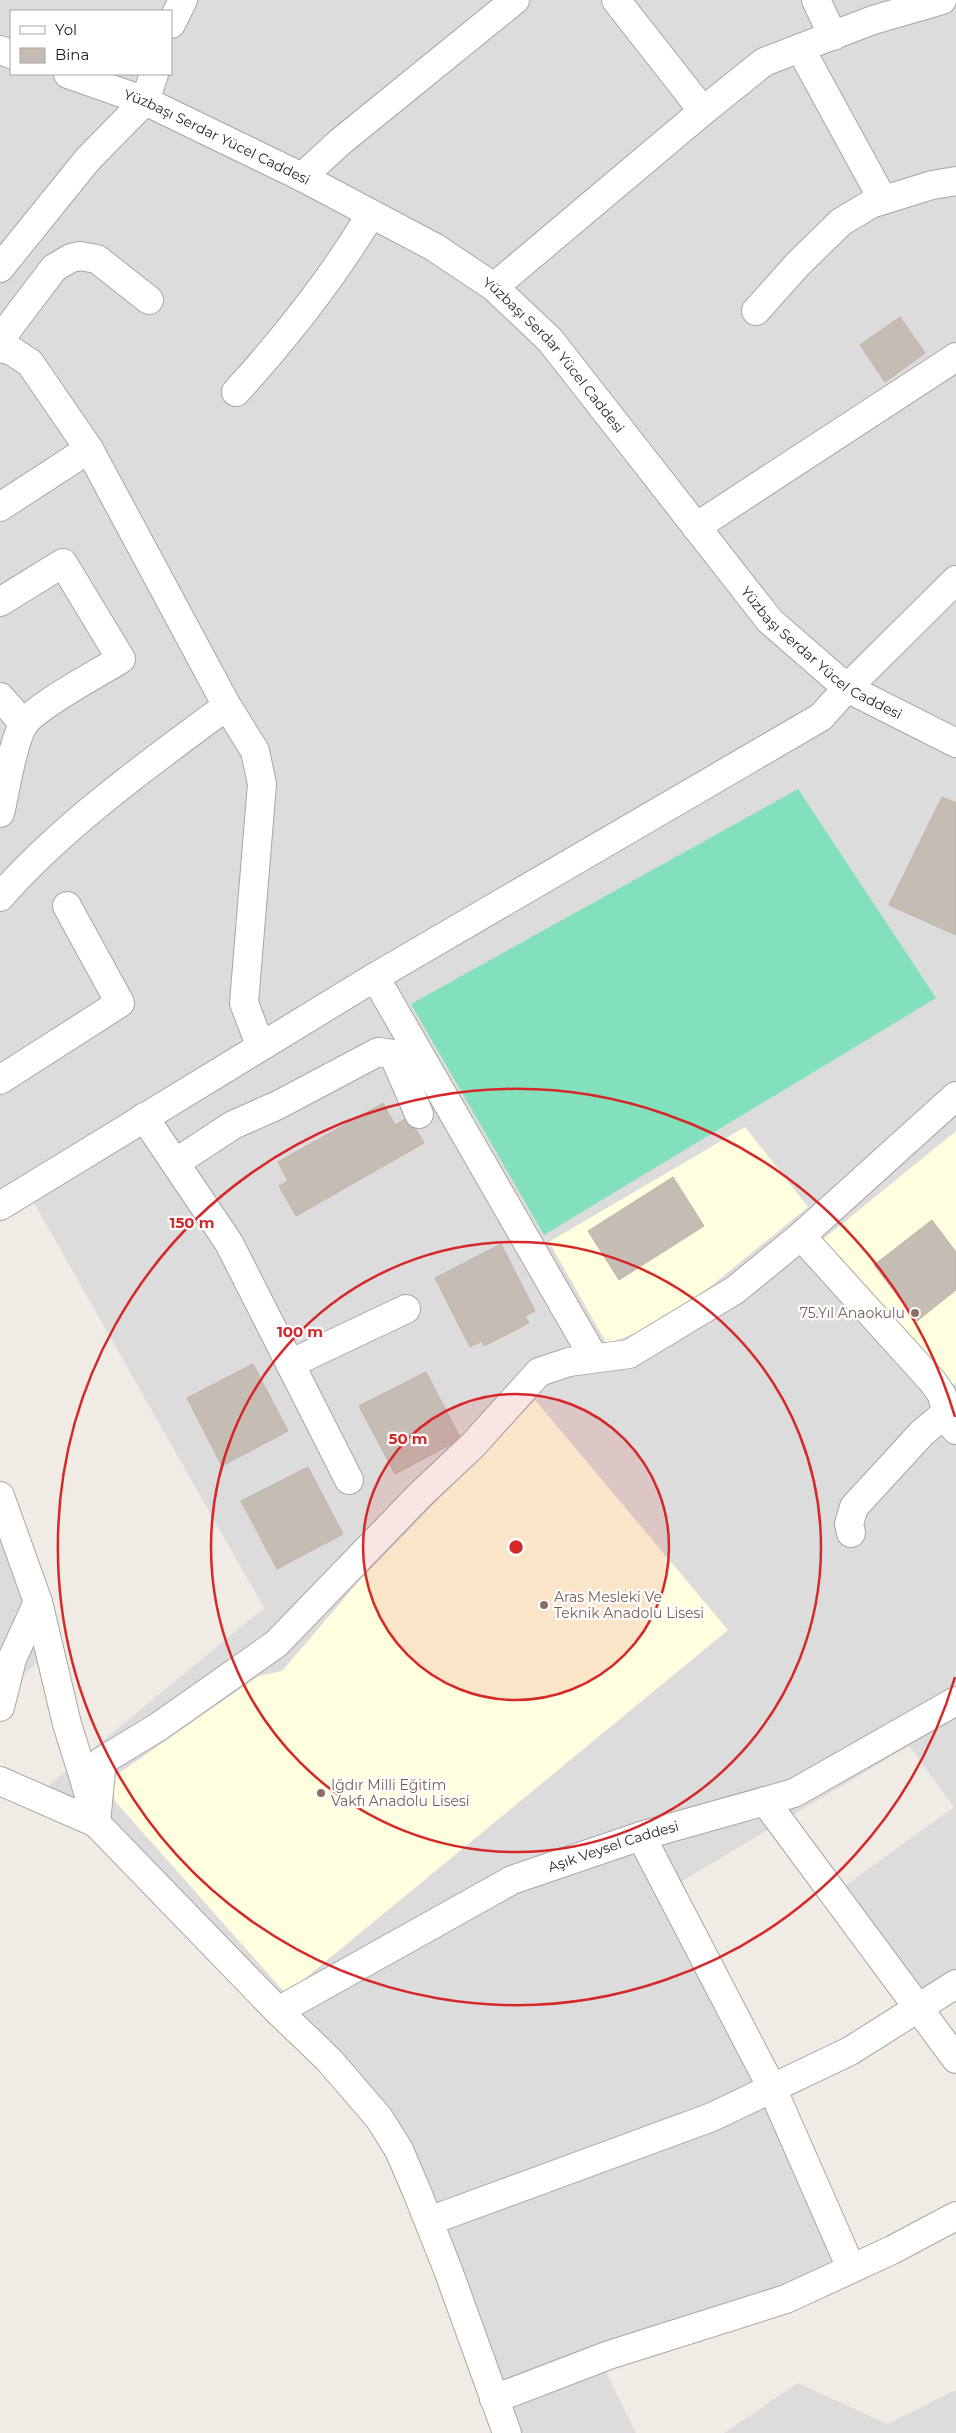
<svg xmlns="http://www.w3.org/2000/svg" width="956" height="2433" viewBox="0 0 956 2433" font-family="Montserrat,sans-serif">
<rect width="100%" height="100%" fill="#f0ece5"/>
<path fill="#dddcdc" fill-rule="evenodd" d="M0 0H956V1983L915 2013 838 1891 954 1807 909 1746 682 1881 855 2275 605 2370 636 2433H521L381 2131 301 2027 49 1785 264 1608 26 1189 0 1203ZM11 11H171V74H11Z
M0 1525 57 1643 0 1698Z
M798 2383 887 2424 956 2390V2433H724Z"/>
<path fill="#ffffdf" d="M745 1127 808 1207 668 1321 607 1344 549 1242Z
M956 1131V1382L945 1397 816 1245Z
M535 1400 728 1630 286 1994 115 1801 112 1778 259 1676 282 1671 360 1580Z"/>
<path fill="#82e0bc" d="M798 789 936 998 544 1235 411 1004Z"/>
<path fill="#c5bcb4" stroke="#c2b3a7" d="M900 317 925 353 885 382 860 345Z
M942 797 956 803V935L889 905Z
M383 1103 395 1125 409 1117 424 1143 296 1216 279 1186 288 1181 278 1162Z
M673 1177 704 1226 619 1280 588 1231Z
M932 1220 956 1252V1290L917 1321 874 1265Z
M501 1244 535 1311 525 1316 529 1323 484 1346 482 1341 470 1347 435 1278Z
M253 1364 288 1431 222 1466 187 1398Z
M426 1372 461 1439 395 1474 359 1406Z
M308 1467 343 1534 277 1569 241 1501Z"/>
<g fill="none" stroke-linecap="round" stroke-linejoin="round">
<g stroke="#a6a6a6" stroke-width="30">
<g id="minor">
<path d="M616 0 703 111"/>
<path d="M816 0 833 36"/>
<path d="M171 24 183 0"/>
<path d="M800 48 883 200"/>
<path d="M0 50 11 54"/>
<path id="s1" d="M68 74 145 101 302 177 434 247 494 287 550 340 770 621 847 688 956 743"/>
<path d="M302 177 340 142 515 0"/>
<path d="M0 268 88 159 145 101 154 74"/>
<path d="M494 287 703 111 764 62 873 20 942 0"/>
<path d="M756 311 798 264 841 222 871 204 932 185 956 181"/>
<path d="M0 348 12 351 30 363 89 449 227 706 255 751 262 784 244 1003 260 1045"/>
<path d="M1 348 7 330 54 268 71 258 80 256 97 259 149 300"/>
<path d="M236 392C287 336 332 279 371 214"/>
<path d="M0 507 89 449"/>
<path d="M696 527 956 357"/>
<path d="M0 602 63 563 121 659C99 673 37 705 24 724 12 742 6 790 0 813"/>
<path d="M0 697 24 724"/>
<path d="M0 897C62 826 151 762 227 706"/>
<path d="M375 977 594 1358"/>
<path d="M0 1080 120 1003 67 906"/>
<path d="M144 1117 229 1243 349 1480"/>
<path d="M175 1163 233 1125 278 1105 378 1052 393 1054 419 1114"/>
<path d="M0 1206 375 977 821 717 847 688 956 580"/>
<path d="M801 1236 933 1382 942 1395 948 1420 956 1430"/>
<path d="M290 1364 406 1309"/>
<path d="M0 1496 38 1602 67 1724 84 1778 96 1823 278 2011 329 2060 379 2118 399 2150 417 2192 448 2270 507 2433"/>
<path d="M851 1533 849 1524 854 1507 922 1433 947 1412"/>
<path d="M0 1707 12 1659 38 1602"/>
<path d="M0 1781 96 1823 102 1761 158 1727 276 1644 420 1495 473 1445 539 1372 569 1362 629 1354 735 1290 801 1236 956 1096"/>
<path d="M765 1801 956 2059"/>
<path d="M641 1836 772 2088 851 2268"/>
<path id="s2" d="M278 2011 512 1880 641 1836 794 1793 956 1701"/>
<path d="M429 2221 712 2117 850 2051 956 1984"/>
<path d="M494 2399 609 2355 786 2299 892 2250 956 2216"/>
</g>
</g>
<use href="#minor" stroke="#fff" stroke-width="28"/>
</g>
<circle cx="516" cy="1547" r="153" fill="#d62828" fill-opacity=".12"/>
<g fill="none" stroke="#d62828" stroke-width="2.5">
<circle cx="516" cy="1547" r="153"/>
<circle cx="516" cy="1547" r="305"/>
<path d="M955 1677A458 458 0 1 1 955 1417"/>
</g>
<g fill="#8d6e63" stroke="#fff" stroke-width="2">
<circle cx="915" cy="1313" r="5"/>
<circle cx="544" cy="1605" r="5"/>
<circle cx="321" cy="1793" r="5"/>
</g>
<g text-anchor="middle" dominant-baseline="central" stroke-width="4.5" stroke-linejoin="round" paint-order="stroke">
<g font-size="14" fill="#1f1f1f" stroke="#fff">
<text stroke="none"><textPath href="#s1" startOffset="162">Yüzbaşı Serdar Yücel Caddesi</textPath></text>
<text stroke="none"><textPath href="#s1" startOffset="568">Yüzbaşı Serdar Yücel Caddesi</textPath></text>
<text stroke="none"><textPath href="#s1" startOffset="972">Yüzbaşı Serdar Yücel Caddesi</textPath></text>
<text stroke="none"><textPath href="#s2" startOffset="375">Aşık Veysel Caddesi</textPath></text>
</g>
<g font-size="14" fill="#785e54" stroke="#fff" text-anchor="start">
<text x="905" y="1313" text-anchor="end">75.Yıl Anaokulu</text>
<text x="554" y="1597">Aras Mesleki Ve<tspan x="554" dy="16">Teknik Anadolu Lisesi</tspan></text>
<text x="331" y="1785">Iğdır Milli Eğitim<tspan x="331" dy="16">Vakfı Anadolu Lisesi</tspan></text>
</g>
</g>
<circle cx="516" cy="1547" r="8" fill="#d62828" stroke="#fff" stroke-width="2.5"/>
<g font-size="15" text-anchor="middle" font-weight="bold" fill="#d62828" stroke="#fff" stroke-width="4.5" stroke-linejoin="round" paint-order="stroke">
<text x="192" y="1228">150 m</text>
<text x="300" y="1337">100 m</text>
<text x="408" y="1444">50 m</text>
</g>
<rect x="10" y="10" width="162" height="65" fill="#ffffff" stroke="#a5a5a5"/>
<rect x="20" y="26" width="25" height="8" fill="#ffffff" stroke="#a5a5a5"/>
<text x="55" y="35" font-size="15" fill="#1f1f1f">Yol</text>
<rect x="20" y="48" width="25" height="15" fill="#c5bcb4" stroke="#a5a5a5"/>
<text x="55" y="60" font-size="15" fill="#1f1f1f">Bina</text>
</svg>
